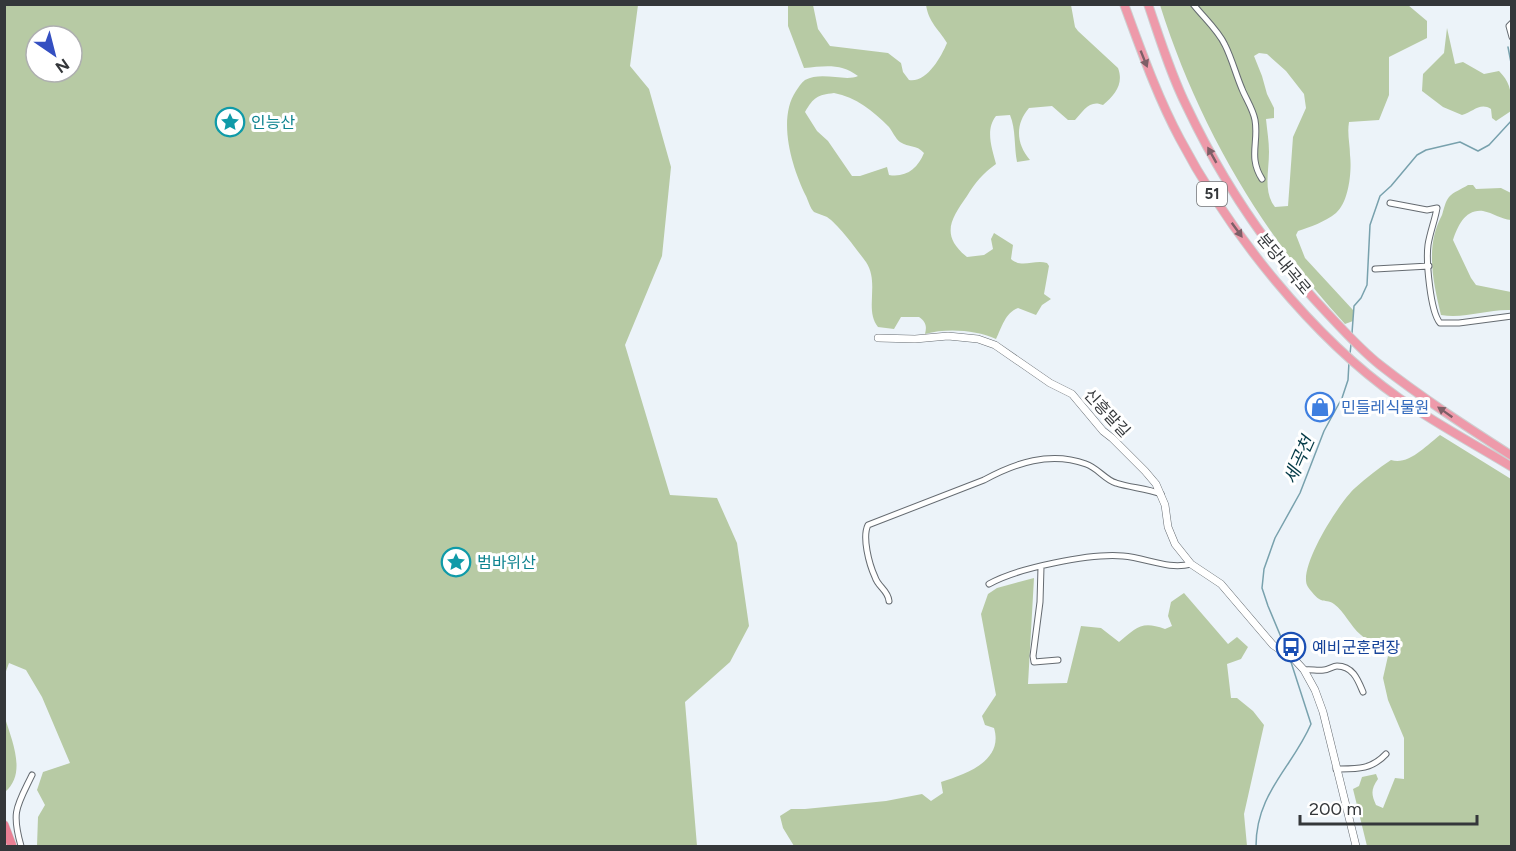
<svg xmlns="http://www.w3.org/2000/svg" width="1516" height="851" viewBox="0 0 1516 851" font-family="Figtree,'Noto Sans KR',sans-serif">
<rect width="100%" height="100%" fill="#ecf3f9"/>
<path fill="#b7caa4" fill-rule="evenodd" d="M5 4 638 5 630 66 649 89 671 167 662 256 625 345 670 495 717 498 737 543 749 626 730 662 685 702 697 846H37L38 817 45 805 37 790 43 772 70 763 42 697 26 670 9 663 5 674ZM36 36H72V72H36Z
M788 5H813L818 29 830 46 888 53 901 63 903 72 909 80C927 83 941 57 947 43 938 28 929 23 926 5H1071L1075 27 1078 31 1118 68C1124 84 1115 95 1103 105 1090 99 1083 111 1075 120H1068L1052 106 1029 108C1015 124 1016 144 1030 160L1017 162C1014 147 1016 129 1010 115L996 116C985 130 992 148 996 164 983 173 975 183 967 196 951 219 940 235 967 257L984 255 993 249 991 239 994 233 1013 245 1011 259C1022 269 1034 259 1047 263L1049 266 1044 294 1051 299 1042 305 1036 315 1018 308C1005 313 1002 327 996 339 976 330 947 328 925 334 927 326 926 322 919 317H901L894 329 878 327C864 310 880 283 866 262 857 250 839 225 827 217 823 215 818 214 814 212 810 208 808 200 806 196 792 168 777 119 796 91 798 88 801 83 805 80 822 71 845 82 858 76 841 63 825 66 804 68L788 26ZM834 93C856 97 873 111 889 127 893 132 895 138 900 142 909 148 916 144 924 153 918 168 906 178 889 175L887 167 860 176H852L828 141 817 131 805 112C814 97 817 95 834 93Z
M1160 5H1408L1427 21V38L1389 57V95L1379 120 1349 122C1347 134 1350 144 1350 155 1352 171 1349 202 1336 213 1325 222 1310 227 1298 231L1296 235 1305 258 1353 310V321L1345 324C1261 233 1197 123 1160 5ZM1259 53 1267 54 1286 71 1304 94 1306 108 1293 137 1288 206 1275 207C1263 192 1269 171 1269 152 1269 141 1267 130 1266 119L1274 118V108L1267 94 1262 76 1254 56Z
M1447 28 1455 64 1463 62 1484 74 1499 71C1511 83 1512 94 1511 111L1496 121 1492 118 1491 109C1480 102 1473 112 1462 115L1443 107 1422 91 1423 74 1444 53Z
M1468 185H1473L1476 189 1501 188 1511 193V220C1501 219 1493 213 1483 211 1465 209 1458 226 1453 240L1471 278 1476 285 1511 292V310C1487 309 1465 319 1441 315 1433 282 1425 246 1442 215 1444 209 1445 202 1449 197 1453 192 1462 189 1468 185Z
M1440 435 1511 479V846H1367L1353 789 1359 786 1362 777 1376 774 1378 779C1371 789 1371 794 1376 805L1383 808 1395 778 1404 779V738L1388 700 1383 678 1388 656C1381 640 1372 645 1361 635 1350 626 1345 612 1334 604 1329 600 1325 602 1321 600 1316 598 1311 591 1308 587 1296 570 1340 501 1355 488 1366 478 1379 468 1391 460 1408 466 1427 445 1440 435Z
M1034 578 1028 684 1067 683 1081 626 1101 628 1119 642C1136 628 1141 620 1165 629L1172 626 1168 616 1171 602 1184 593 1228 644 1237 637 1248 647 1241 659 1227 664 1231 698H1237L1253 711 1264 725 1244 814 1247 846H794L783 828 780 816 791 809H805L886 801 922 794 931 801 943 793 941 782C966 774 1004 761 994 728L985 725 982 716 996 695 981 614 988 594 997 588Z
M5 718C12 741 27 774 5 792Z"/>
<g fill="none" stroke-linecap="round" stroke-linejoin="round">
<path stroke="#78a1ad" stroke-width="1.5" d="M1508 47 1512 68
M1352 333 1354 306 1361 298 1367 285 1370 225 1380 196 1391 186 1417 155 1426 150 1460 142 1478 151 1489 145 1512 120
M1350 354 1351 344
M1286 649 1268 606 1262 588 1264 569 1275 538 1300 493 1324 431 1342 398 1348 380 1349 362
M1256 846C1256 793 1292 768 1311 724L1290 659"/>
<g stroke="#656b71" stroke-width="7">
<path id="minor" d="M1193 4C1204 18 1218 30 1225 45 1232 59 1236 75 1242 89 1246 99 1253 109 1255 120 1259 142 1248 157 1262 179
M1512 23 1509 26 1512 37
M1390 203 1427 210 1437 208C1435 220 1430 232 1428 245 1426 260 1430 311 1440 323H1459L1512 316
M1375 269 1429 266
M1041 567 1040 602 1033 656 1034 662 1058 660
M989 584C1017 568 1091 553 1123 556 1147 558 1168 570 1191 564
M889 601C888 590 878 587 875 577 869 564 862 537 868 525L984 480C1015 463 1050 451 1086 464 1098 468 1105 480 1116 483 1131 488 1146 488 1161 494
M1304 670C1312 669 1316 671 1324 670 1328 670 1333 666 1337 666 1353 666 1358 680 1363 692
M1336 769C1357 769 1371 770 1386 754
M21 846C11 811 17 806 32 775"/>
</g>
<g stroke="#656b71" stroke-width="8">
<path id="tertiary" d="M878 338 915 339 948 336 978 339 995 345 1050 383 1072 394 1103 431 1112 438 1145 471 1156 484 1165 505 1168 527 1175 544 1191 564 1221 584 1273 645 1294 659 1304 670 1315 690 1323 712 1356 846"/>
</g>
<g stroke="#cecfd0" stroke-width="10">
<path id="trunk" d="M1124 4C1141 50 1157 96 1180 139 1229 232 1312 337 1399 398 1435 423 1474 444 1512 467
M1148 4C1160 39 1171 75 1187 107 1223 183 1270 253 1328 314 1344 331 1361 350 1380 365 1422 398 1467 427 1512 456"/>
</g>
<g stroke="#cecfd0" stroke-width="10">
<path id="motorway" d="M4 825 12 846"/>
</g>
<use href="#minor" stroke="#fff" stroke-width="5"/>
<use href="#tertiary" stroke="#fff" stroke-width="7"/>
<use href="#trunk" stroke="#ee9aaa" stroke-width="8"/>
<use href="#motorway" stroke="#e98094" stroke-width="9"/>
</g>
<defs><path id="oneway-solid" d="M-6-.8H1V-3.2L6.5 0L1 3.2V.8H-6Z" transform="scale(1.5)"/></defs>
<g fill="#7e5f67">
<use href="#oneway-solid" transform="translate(1144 59) rotate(68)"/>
<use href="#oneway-solid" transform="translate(1212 155) rotate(-119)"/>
<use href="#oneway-solid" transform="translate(1237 230) rotate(54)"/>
<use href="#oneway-solid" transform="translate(1445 412) rotate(-145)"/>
</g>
<defs>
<g id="sight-ring" transform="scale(1.5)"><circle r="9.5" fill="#fff" stroke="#0f9aa8" stroke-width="1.5"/><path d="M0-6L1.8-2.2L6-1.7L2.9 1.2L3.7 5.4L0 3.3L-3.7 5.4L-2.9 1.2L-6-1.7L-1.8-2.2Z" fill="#0f9aa8"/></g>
<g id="shop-ring" transform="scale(1.5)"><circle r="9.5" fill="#fff" stroke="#3f7fe0" stroke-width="1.5"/><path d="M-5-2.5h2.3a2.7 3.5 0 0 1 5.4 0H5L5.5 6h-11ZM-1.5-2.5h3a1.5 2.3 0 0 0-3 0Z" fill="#3f7fe0"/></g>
<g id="bus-ring" transform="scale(1.5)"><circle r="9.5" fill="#fff" stroke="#1a4fb4" stroke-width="1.5"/><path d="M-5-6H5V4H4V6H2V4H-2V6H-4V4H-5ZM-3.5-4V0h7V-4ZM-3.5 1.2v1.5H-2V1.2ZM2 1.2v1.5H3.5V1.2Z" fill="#1a4fb4"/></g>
</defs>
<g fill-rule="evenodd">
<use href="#sight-ring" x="230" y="122"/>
<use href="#shop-ring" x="1320" y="407"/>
<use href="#sight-ring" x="456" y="562"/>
<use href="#bus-ring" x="1291" y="647"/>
</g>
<g text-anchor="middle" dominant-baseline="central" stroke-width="6" stroke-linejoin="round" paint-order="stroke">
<rect fill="#fff" stroke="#717375" stroke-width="1.5" x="1197" y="182" width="30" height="24" rx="4.5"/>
<g font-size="15" font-weight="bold" fill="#34373a">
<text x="1212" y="194">51</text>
</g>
<g font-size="16" fill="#0d838f" stroke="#fff" text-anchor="start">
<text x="251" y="122">인능산</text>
<text x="477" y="562">범바위산</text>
</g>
<g font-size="16" fill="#34373a" stroke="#fff">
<text transform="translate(1284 264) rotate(50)">분당내곡로</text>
<text transform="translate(1107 413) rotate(47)">신흥말길</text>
</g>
<g font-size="16" fill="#366cbe" stroke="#fff" text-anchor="start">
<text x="1341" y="407">민들레식물원</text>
</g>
<g font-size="16" fill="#164399" stroke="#fff" text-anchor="start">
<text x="1312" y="647">예비군훈련장</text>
</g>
<g font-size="18" font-style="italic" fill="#053b47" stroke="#fff">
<text transform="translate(1299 460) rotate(-66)">세곡천</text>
</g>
</g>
<rect width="1516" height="851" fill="none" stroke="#34373a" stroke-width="12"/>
<g transform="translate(54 54) rotate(145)"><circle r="28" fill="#ffffff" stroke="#aeafb0" stroke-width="1.5"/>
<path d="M0-4.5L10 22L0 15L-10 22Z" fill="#344fc1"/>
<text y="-9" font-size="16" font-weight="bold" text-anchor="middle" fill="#34373a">N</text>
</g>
<path d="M1300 815v9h177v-9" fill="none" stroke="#34373a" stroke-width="3"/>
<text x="1309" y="815" font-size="18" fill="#34373a" stroke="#ffffff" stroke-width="4.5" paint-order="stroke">200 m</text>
</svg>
